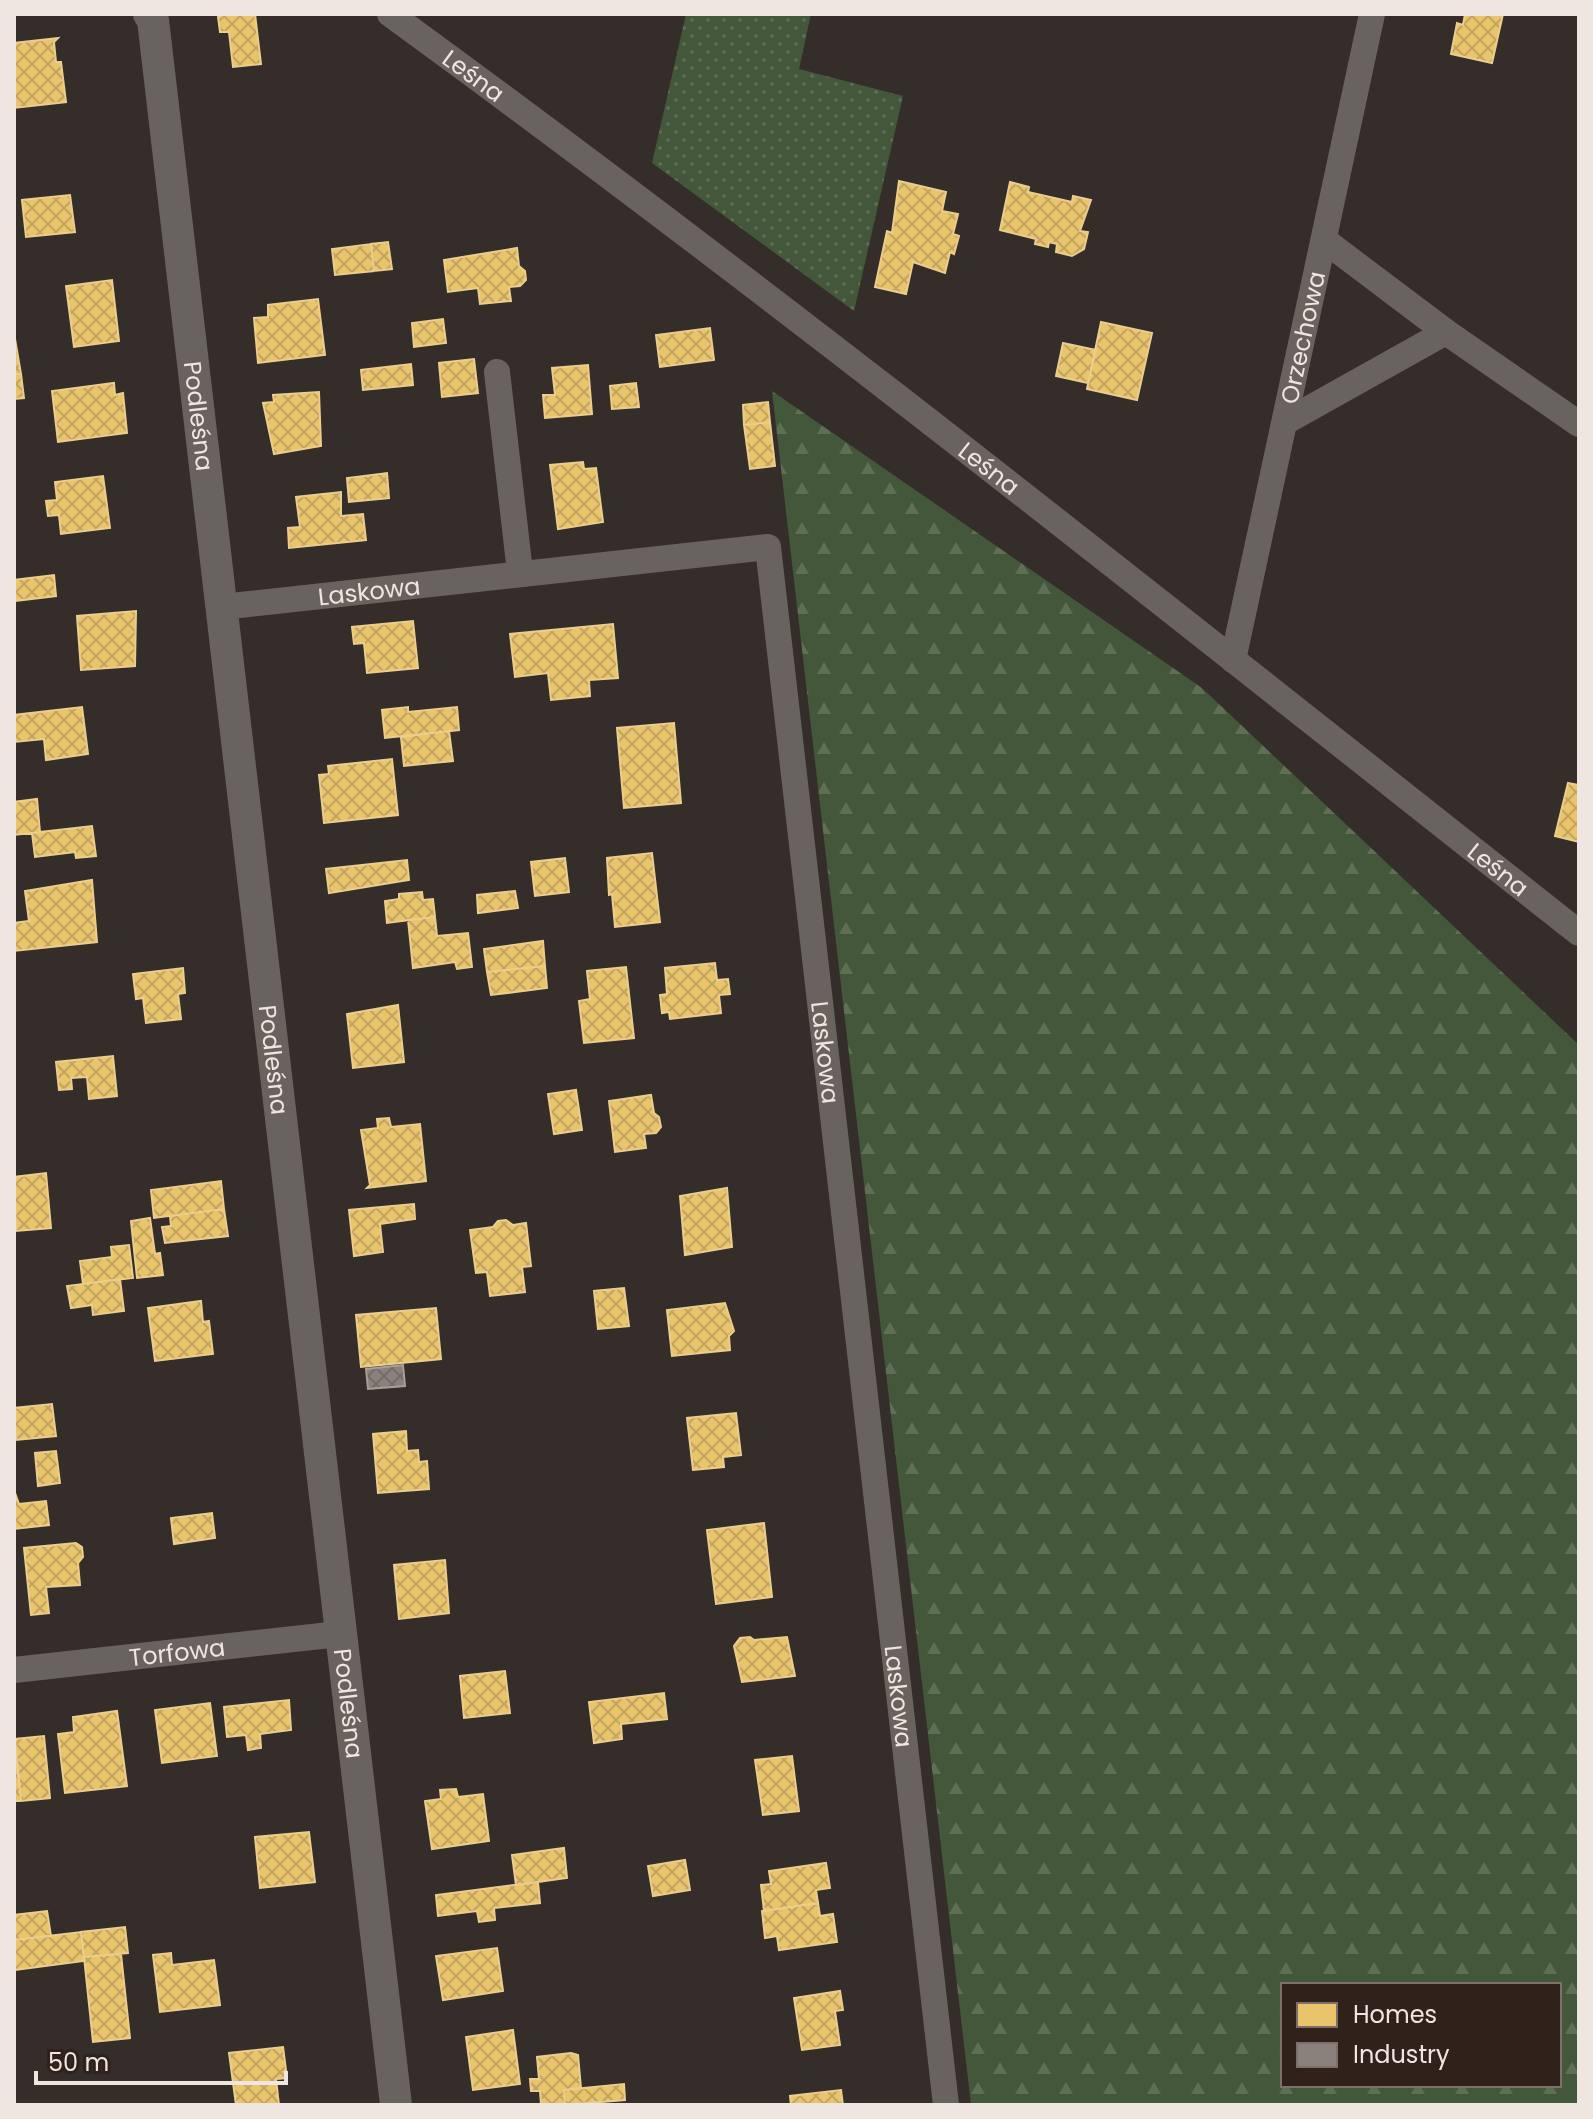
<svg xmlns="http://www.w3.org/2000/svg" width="1593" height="2119" viewBox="0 0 1593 2119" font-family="Poppins,sans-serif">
<defs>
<pattern id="forest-firs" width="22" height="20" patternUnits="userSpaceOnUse" patternTransform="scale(2)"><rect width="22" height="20" fill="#43573a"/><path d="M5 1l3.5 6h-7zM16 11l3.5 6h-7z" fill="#5e6f56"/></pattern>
<pattern id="park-dots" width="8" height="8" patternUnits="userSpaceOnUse" patternTransform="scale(2)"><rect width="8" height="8" fill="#43573a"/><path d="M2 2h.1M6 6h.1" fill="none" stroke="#5e6f56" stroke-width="1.8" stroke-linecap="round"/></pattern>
<pattern id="homes-cross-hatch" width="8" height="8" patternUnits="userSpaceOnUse" patternTransform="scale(2)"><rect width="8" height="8" fill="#e9c46a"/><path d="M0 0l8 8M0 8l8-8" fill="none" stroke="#c1a460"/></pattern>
<pattern id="industry-cross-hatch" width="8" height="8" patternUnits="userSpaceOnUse" patternTransform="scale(2)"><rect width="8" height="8" fill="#8a817c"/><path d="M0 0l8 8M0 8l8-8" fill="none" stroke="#736c68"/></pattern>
</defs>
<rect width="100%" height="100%" fill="#352d29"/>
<path fill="url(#forest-firs)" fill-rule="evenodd" d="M772 391 1202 688 1579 1045V2105H971ZM1283 1985H1559V2085H1283Z"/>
<path fill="url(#park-dots)" d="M686 14H811L799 69 903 96 854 311 652 163Z"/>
<path fill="url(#homes-cross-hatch)" stroke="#ebce8e" stroke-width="2" d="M226 14H255L261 64 233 67 229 32H220L218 17Z
M1465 14H1503L1492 63 1451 54 1457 23 1463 25Z
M58 38 54 42 56 62H61L66 102 14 108V43Z
M899 181 946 192 942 211 958 214 953 234 959 236 954 254 950 252 945 273 913 262 906 294 875 287 887 231 892 233Z
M1010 182 1029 187 1028 192 1072 202 1073 196 1091 200 1080 231 1088 232 1084 249 1072 256 1056 252 1057 244 1049 242 1048 247 1035 244 1036 239 1000 230Z
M70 195 75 232 26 237 22 200Z
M388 242 392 269 374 271 371 244Z
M371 244 374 271 335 275 332 249Z
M517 248 519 266 525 271 526 280 520 286 509 287 511 301 480 304 478 288 448 292 444 260Z
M112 280 119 341 74 347 66 286Z
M318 299 325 355 258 363 254 318 268 317V305Z
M443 319 446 343 414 347 412 323Z
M1101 322 1152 333 1137 400 1087 389Z
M710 328 714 360 660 367 656 335Z
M14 333 21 374H14Z
M1063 343 1096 350 1088 383 1056 376Z
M474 359 478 393 442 397 439 363Z
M411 364 413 385 363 390 361 370Z
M588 365 592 414 545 418 543 395H555L552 368Z
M14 374H21L24 398 14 399Z
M114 383 115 395 123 393 127 433 58 442 52 391Z
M636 383 639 407 612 409 610 386Z
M319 392 321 446 274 454 263 403 274 402 273 395Z
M768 402 770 422 744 425 743 405Z
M770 422 775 466 750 469 744 425Z
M583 462 584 469 596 468 603 522 558 529 550 465Z
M387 473 389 498 349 502 347 478Z
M103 476 110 528 61 534 59 515 48 516 46 501 57 500 55 482Z
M341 492V516L363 514 366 540 289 548 288 528 300 527 296 497Z
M54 575 56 596 14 601V580Z
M136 611 135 666 81 670 77 616Z
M413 621 418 668 367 673 364 643 354 644 352 627Z
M613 624 618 678 589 680 590 696 551 700 548 673 515 677 510 634Z
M82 707 88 754 46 760 44 739 14 742V715Z
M408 707V712L457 707 459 730 385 738 382 710Z
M674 723 681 803 624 808 617 728Z
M449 731 453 761 404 766 401 737Z
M392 759 398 815 324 823 319 775 329 774 328 766Z
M1568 783 1579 785V842L1555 836Z
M37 799 40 832 14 835V802Z
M92 826 96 856 76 858 75 852 35 857 32 833Z
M652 853 660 922 615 927 612 894 609 895 607 858Z
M565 858 569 892 535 896 531 862Z
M407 860 409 880 329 893 326 869Z
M92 880 97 942 14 951V923L29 921 25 891Z
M515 891 518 908 478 913 477 895Z
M422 892 423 900 433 899 435 917 387 923 385 901 399 899V894Z
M435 917 437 936 468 933 472 967 457 969 455 962 413 968 408 920Z
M543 941 545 966 487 972 484 949Z
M715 963 717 980 728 979 730 994 719 995 721 1013 670 1019 669 1012 662 1013 660 995 667 994 665 968Z
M545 966 547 988 491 995 487 972Z
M626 967 634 1038 584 1043 579 1001 590 999 587 971Z
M183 968 185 993 178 994 181 1019 146 1023 143 998 136 999 133 974Z
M398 1005 404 1062 353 1068 347 1014Z
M113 1056 117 1096 89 1099 87 1077 71 1078 72 1089 59 1090 56 1062Z
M576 1090 582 1130 554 1134 548 1094Z
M651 1095 654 1113 659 1117 661 1127 656 1133 644 1134 646 1148 615 1152 609 1101Z
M389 1118 391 1127 420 1124 426 1181 367 1188 370 1185 361 1130 378 1128 377 1119Z
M46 1173 51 1228 16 1231 14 1177Z
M221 1181 224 1209 154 1218 151 1190Z
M727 1188 732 1247 685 1255 680 1196Z
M414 1204 415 1219 380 1224 383 1252 354 1256 349 1210Z
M224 1209 228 1236 165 1243 162 1227 171 1226 170 1216Z
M150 1218 155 1254 160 1253 163 1275 137 1278 131 1221Z
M506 1220 513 1225 526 1223 531 1266 522 1267 525 1292 490 1296 487 1272 476 1273 470 1230 493 1227 498 1221Z
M129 1245 133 1278 83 1284 80 1261 112 1257 111 1247Z
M120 1279 124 1311 93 1315 92 1305 71 1308 67 1286Z
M624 1288 629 1326 598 1329 594 1291Z
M201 1301 203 1322 209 1321 213 1354 155 1361 148 1308Z
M725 1303 734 1331 729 1336 730 1350 672 1356 667 1310Z
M436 1308 441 1359 361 1367 356 1315Z
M52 1404 56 1436 16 1440 14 1408Z
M736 1413 741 1455 723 1457 724 1467 693 1470 687 1418Z
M406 1431 407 1451 418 1450 419 1462 427 1461 429 1489 378 1493 373 1434Z
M56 1451 60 1483 38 1486 35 1453Z
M14 1490 19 1504 46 1501 49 1525 14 1529Z
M212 1513 215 1538 174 1544 171 1518Z
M764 1523 772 1597 716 1604 707 1530Z
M76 1543 82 1547 83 1557 78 1563 80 1585 46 1587 49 1613 31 1615 24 1548Z
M445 1560 449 1613 399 1619 394 1565Z
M750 1637 754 1640 787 1637 795 1676 742 1682 734 1646 740 1638Z
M505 1671 510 1713 464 1718 460 1676Z
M664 1693 667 1719 621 1724 622 1739 594 1743 589 1702Z
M289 1700 291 1730 260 1734 261 1748 248 1750 246 1735 227 1737 224 1707Z
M210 1703 217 1756 162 1763 155 1710Z
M117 1711 127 1786 65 1793 58 1734 74 1732 73 1717Z
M44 1736 50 1798 21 1801 15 1739Z
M14 1739 21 1801H14Z
M792 1756 799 1811 763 1815 755 1760Z
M456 1789 458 1797 483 1794 489 1841 432 1849 425 1801 441 1799 440 1790Z
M309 1832 315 1882 260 1888 255 1837Z
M564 1848 567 1878 516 1885 512 1855Z
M685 1860 690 1890 653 1896 648 1866Z
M826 1863 830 1888 816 1890 818 1903 764 1911 761 1885 771 1884 769 1871Z
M538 1882 540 1903 494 1908 495 1920 479 1922 477 1911 438 1916 436 1895Z
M818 1903 820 1916 833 1914 837 1942 779 1950 777 1936 765 1938 762 1911Z
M47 1911 51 1936 14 1940V1915Z
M125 1927 128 1953 84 1957 81 1932Z
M81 1932 84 1961 14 1970V1940Z
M497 1948 503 1991 443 2000 436 1956Z
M171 1953 172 1965 214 1960 220 2005 160 2012 153 1955Z
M121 1954 130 2038 93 2042 84 1957Z
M840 1991 843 2010 835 2011 840 2045 802 2050 794 1998Z
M513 2030 520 2084 473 2090 466 2037Z
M283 2047 287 2078 276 2079 279 2105H236L229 2053Z
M571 2053 578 2055 581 2088 564 2090 565 2105H541L540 2091H531L530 2079H539L537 2057Z
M624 2084 625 2100 565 2105 564 2090Z
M841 2090 843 2105H791L790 2096Z"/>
<path fill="url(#industry-cross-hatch)" stroke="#a99f9a" stroke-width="2" d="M403 1365 405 1386 368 1389 366 1369Z"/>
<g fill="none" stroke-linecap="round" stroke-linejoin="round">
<g stroke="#69635f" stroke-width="26">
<path id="s1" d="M390 14C795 309 1186 623 1579 933"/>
<path d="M1324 240 1446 332"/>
<path d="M497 372 520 572"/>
<path d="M1287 421 1446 332 1579 424"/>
<path id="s2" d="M222 607 768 547 946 2105"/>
<path id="s3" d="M1233 660 1372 14"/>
<path id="s4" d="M14 1670 339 1634"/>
</g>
<path stroke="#69635f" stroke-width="32" id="s5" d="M149 14 153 20 396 2105"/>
</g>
<g text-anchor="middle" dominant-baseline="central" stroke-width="8" stroke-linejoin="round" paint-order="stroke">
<g font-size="24" fill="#f0e6e1" stroke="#30221a">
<text stroke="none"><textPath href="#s1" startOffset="104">Leśna</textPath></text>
<text stroke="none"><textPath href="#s3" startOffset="330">Orzechowa</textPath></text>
<text stroke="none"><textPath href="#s5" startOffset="406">Podleśna</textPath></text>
<text stroke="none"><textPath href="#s1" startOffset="752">Leśna</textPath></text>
<text stroke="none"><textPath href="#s2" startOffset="148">Laskowa</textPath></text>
<text stroke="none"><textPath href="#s1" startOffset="1400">Leśna</textPath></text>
<text stroke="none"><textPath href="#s2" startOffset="1058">Laskowa</textPath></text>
<text stroke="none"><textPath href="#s5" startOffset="1054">Podleśna</textPath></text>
<text stroke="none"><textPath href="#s4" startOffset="164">Torfowa</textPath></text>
<text stroke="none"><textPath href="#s2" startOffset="1706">Laskowa</textPath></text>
<text stroke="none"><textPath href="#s5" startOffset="1702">Podleśna</textPath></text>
</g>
</g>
<rect width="1593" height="2119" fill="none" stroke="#f0e6e1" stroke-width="32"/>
<rect x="1281" y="1983" width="280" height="104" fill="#30221a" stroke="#7d706a" stroke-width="2"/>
<rect x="1297" y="2003" width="40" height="24" fill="#e9c46a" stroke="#7d706a" stroke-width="2"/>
<text x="1353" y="2023" font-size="24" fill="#f0e6e1">Homes</text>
<rect x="1297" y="2043" width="40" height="24" fill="#8a817c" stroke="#7d706a" stroke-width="2"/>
<text x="1353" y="2063" font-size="24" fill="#f0e6e1">Industry</text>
<path d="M36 2071v12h250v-12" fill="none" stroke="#f0e6e1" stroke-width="4"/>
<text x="48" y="2071" font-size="24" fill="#f0e6e1" stroke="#30221a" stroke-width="6" paint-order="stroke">50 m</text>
</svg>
